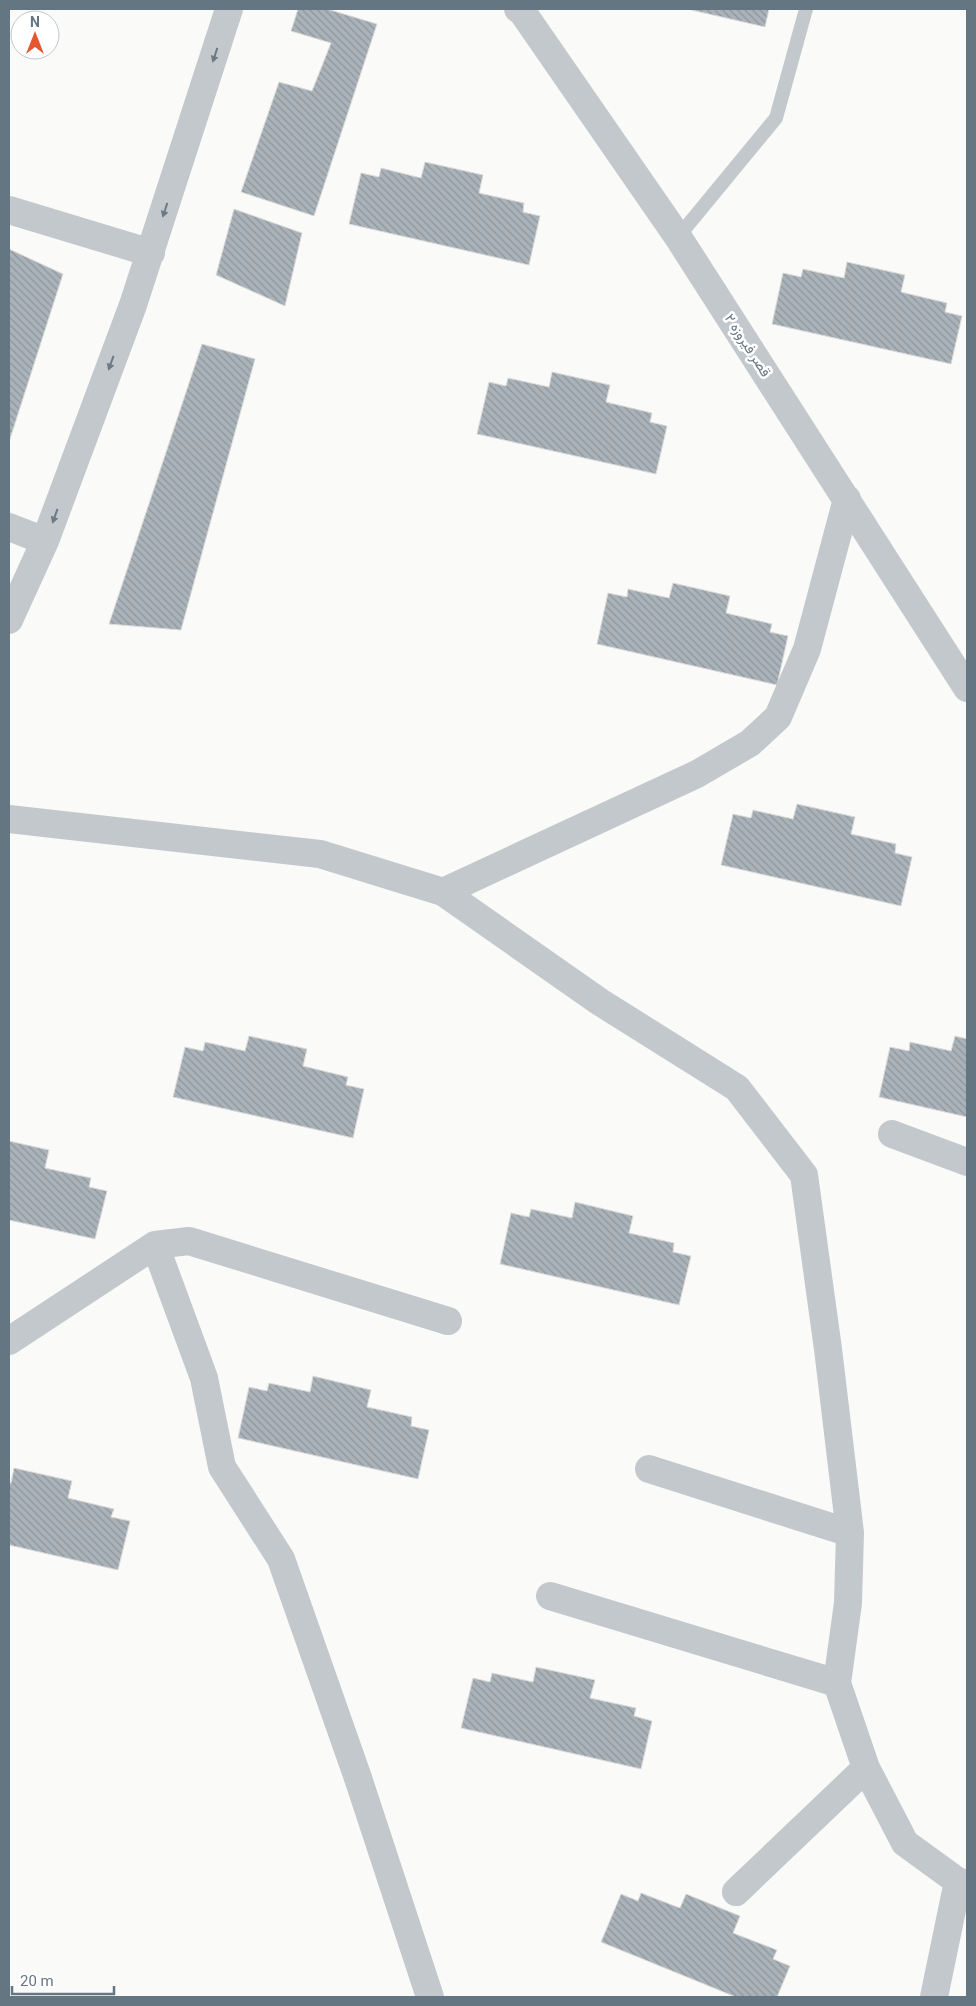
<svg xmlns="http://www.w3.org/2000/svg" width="976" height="2006" viewBox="0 0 976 2006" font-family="Roboto,Vazirmatn,sans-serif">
<defs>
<pattern id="building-back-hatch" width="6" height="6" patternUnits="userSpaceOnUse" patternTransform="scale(1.25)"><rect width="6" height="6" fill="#aab3b9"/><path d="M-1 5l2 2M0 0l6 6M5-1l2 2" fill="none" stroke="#8e969c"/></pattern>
</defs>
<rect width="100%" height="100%" fill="#fafaf8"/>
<path fill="url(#building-back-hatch)" stroke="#dcdcda" d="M298 9H327L377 24 314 216 241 192 279 82 312 91 331 43 291 31Z
M687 9H769L765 27Z
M425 162 483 175 479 193 524 203 523 212 540 216 529 265 349 224 361 173 379 177 381 168 421 178Z
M234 209 302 233 285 306 216 275Z
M9 249 63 274 9 442Z
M847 262 905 275 901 292 947 303 945 312 962 316 951 364 772 324 783 273 801 277 803 269 844 278Z
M202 344 255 359 181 630 109 624Z
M552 372 610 385 606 402 652 413 650 422 667 426 656 474 477 434 489 382 506 386 508 378 549 387Z
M673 583 730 596 726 613 772 624 770 632 788 636 777 685 597 644 608 593 627 597 628 589 669 598Z
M797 804 855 817 851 834 896 844 895 853 912 857 901 906 721 865 733 814 751 818 753 810 793 819Z
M249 1036 307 1049 303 1066 348 1077 346 1085 364 1089 353 1138 173 1097 185 1047 203 1051 205 1042 245 1051Z
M955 1036 967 1039V1117L879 1097 890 1047 909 1051 910 1042 951 1051Z
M9 1141 49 1150 45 1168 91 1178 89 1187 107 1191 95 1239 9 1220Z
M575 1202 633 1216 629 1233 674 1243 673 1252 691 1256 679 1305 500 1264 511 1213 529 1217 531 1209 572 1218Z
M313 1376 371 1390 367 1407 412 1417 411 1426 429 1430 418 1479 238 1438 249 1387 267 1391 269 1383 310 1392Z
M14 1468 72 1481 68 1498 114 1509 111 1517 130 1521 118 1570 9 1545V1483H11Z
M536 1667 595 1680 590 1698 636 1708 634 1716 652 1721 641 1769 461 1728 473 1678 490 1682 492 1673 533 1682Z
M641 1893 680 1908 686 1894 740 1916 733 1933 777 1950 773 1959 790 1966 777 1997H736L601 1942 621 1894 638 1901Z"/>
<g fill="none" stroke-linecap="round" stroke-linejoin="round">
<path stroke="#c3c8cc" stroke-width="14" d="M678 237 776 118 806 9"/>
<path stroke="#c3c8cc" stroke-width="28" d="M518 9 521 10 678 237 967 688
M9 210 151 253
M9 527 45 541
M9 620 45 541 133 305 229 9
M9 819 320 854 443 892 600 1002 737 1088 804 1175 828 1349 850 1533 649 1469
M443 892 697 774 750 743 778 717 807 649 847 499
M892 1134 967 1162
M155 1245 204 1378 222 1467 281 1559 358 1778 430 1997
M9 1341 155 1245 189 1241 448 1321
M850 1533 848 1603 837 1683 866 1768 905 1843 967 1888
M550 1596 837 1683
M736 1892 866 1768
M934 1997 958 1881"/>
</g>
<defs><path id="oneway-solid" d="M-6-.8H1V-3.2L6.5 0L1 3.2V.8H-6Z" transform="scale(1.25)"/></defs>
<g fill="#6a7a87">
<use href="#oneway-solid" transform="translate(215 55) rotate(108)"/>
<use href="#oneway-solid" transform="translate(165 210) rotate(108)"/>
<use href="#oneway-solid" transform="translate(111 363) rotate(110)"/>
<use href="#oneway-solid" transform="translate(55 516) rotate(110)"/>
</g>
<g text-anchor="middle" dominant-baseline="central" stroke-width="5" stroke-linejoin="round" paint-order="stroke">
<g font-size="14" fill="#657683" stroke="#fff">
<text transform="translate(748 345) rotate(57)">قصر فیروزه ۲</text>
</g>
</g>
<rect width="976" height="2006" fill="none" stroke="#657683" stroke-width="20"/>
<g transform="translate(35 35)"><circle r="24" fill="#ffffff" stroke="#c1c8cd"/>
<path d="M0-4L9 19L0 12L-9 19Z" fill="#e4572e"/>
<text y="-8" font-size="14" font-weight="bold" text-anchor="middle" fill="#657683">N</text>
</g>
<path d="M12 1986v8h102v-8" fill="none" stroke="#657683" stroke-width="2.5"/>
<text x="20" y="1986" font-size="15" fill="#657683" stroke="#ffffff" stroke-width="4" paint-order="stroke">20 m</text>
</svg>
